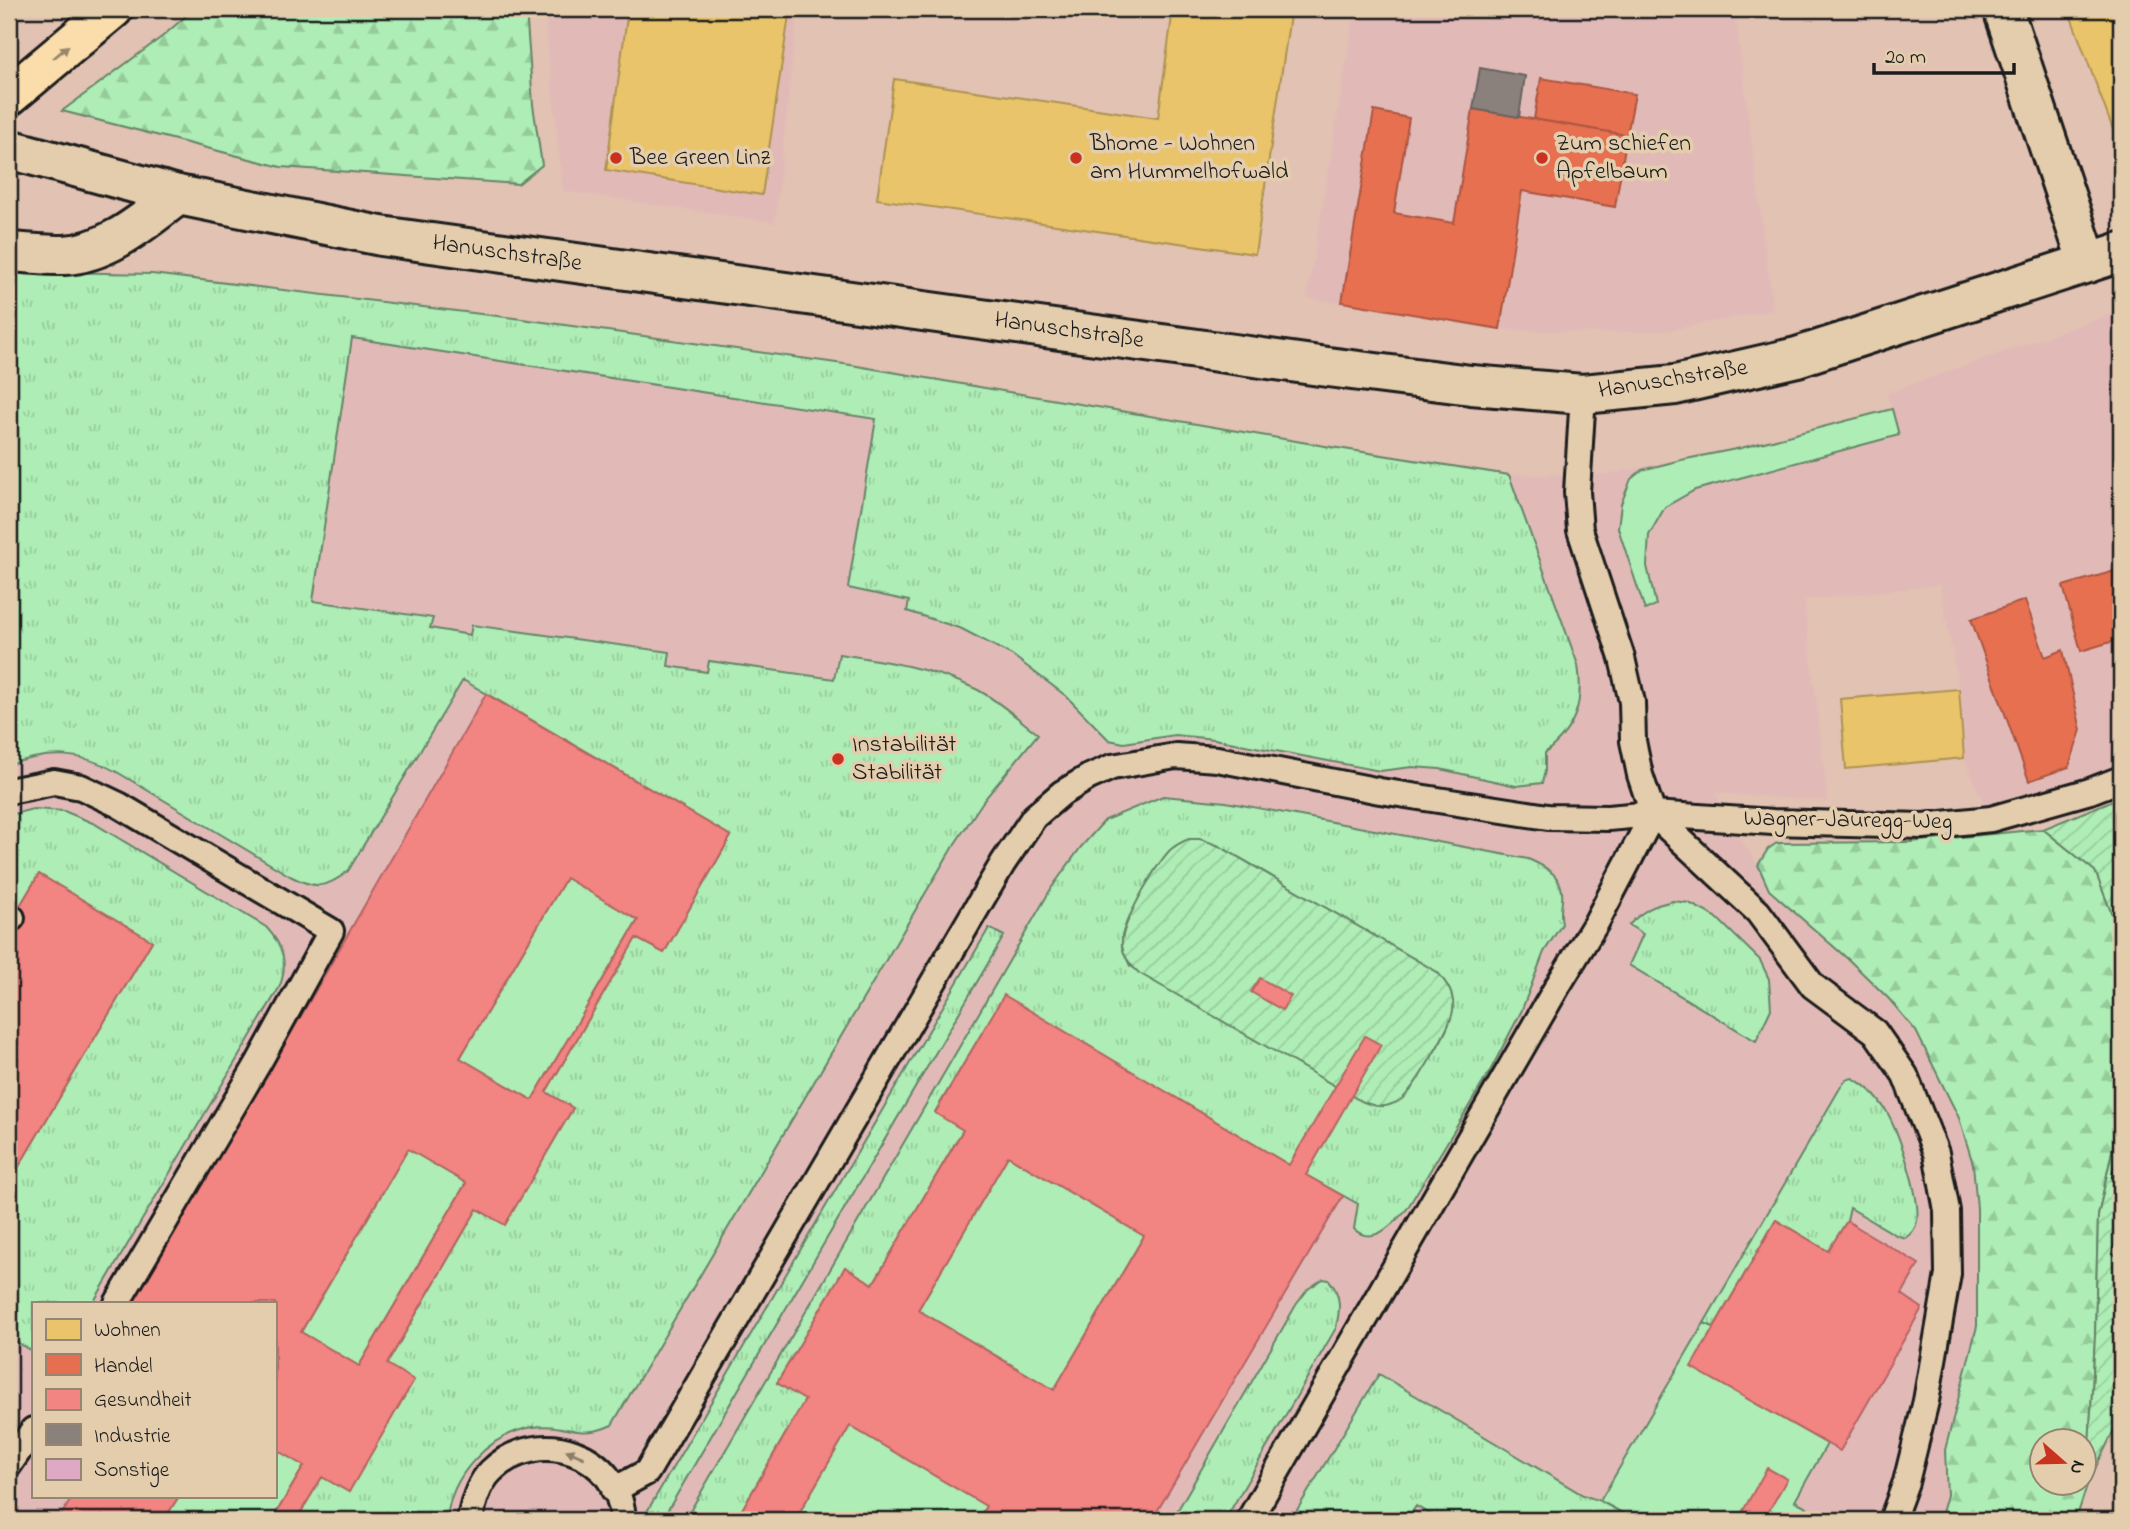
<svg xmlns="http://www.w3.org/2000/svg" width="2130" height="1529" viewBox="0 0 2130 1529" font-family="'Indie Flower',sans-serif">
<defs>
<pattern id="forest-firs" width="22" height="20" patternUnits="userSpaceOnUse" patternTransform="scale(1.75)"><rect width="22" height="20" fill="#aeedb5"/><path d="M5 1l3.5 6h-7zM16 11l3.5 6h-7z" fill="#95cb9b"/></pattern>
<pattern id="park-tufts" width="24" height="20" patternUnits="userSpaceOnUse" patternTransform="scale(1.75)"><rect width="24" height="20" fill="#aeedb5"/><path d="M3 7l-1-3M5 7V3M7 7l1-3M15 17l-1-3M17 17v-4M19 17l1-3" fill="none" stroke="#95cb9b"/></pattern>
<pattern id="garden-furrows" width="10" height="10" patternUnits="userSpaceOnUse" patternTransform="scale(1.75)"><rect width="10" height="10" fill="#aeedb5"/><path d="M-1 1l2-2M0 10L10 0M9 11l2-2" fill="none" stroke="#95cb9b"/></pattern>
</defs>
<rect width="100%" height="100%" fill="#e2c2b3"/>
<filter id="ink" filterUnits="userSpaceOnUse"><feTurbulence type="fractalNoise" baseFrequency=".0143" numOctaves="2"/><feDisplacementMap in="SourceGraphic" scale="14" xChannelSelector="R" yChannelSelector="G"/><feConvolveMatrix kernelMatrix="1 2 1 2 8 2 1 2 1" color-interpolation-filters="sRGB"/></filter>
<g filter="url(#ink)">
<path fill="#e1bab8" fill-rule="evenodd" d="M544 9H798L775 223 563 191Z
M1355 9H1669L1736 19 1773 310 1665 331 1598 333 1500 329 1307 298Z
M9 271 152 274 522 319 851 365 1325 446 1509 475 1606 474 1618 472 1741 448 1891 409 1887 393 2121 310V778L1991 819 1964 758 1959 689 1940 585 1804 600 1828 801 1716 793 1727 819 1758 865 1769 890 1849 960 1889 999 1916 1031 1959 1118 1973 1164 1977 1209V1326L1945 1450 1947 1495 1940 1520H9ZM33 1303H275V1496H33Z"/>
<path fill="#aeedb5" stroke="#658468" stroke-width="2" d="M1892 409 1899 435 1695 490 1665 507 1649 535 1647 566 1656 605 1645 610 1618 528 1621 504 1631 479 1642 470 1681 460 1741 448Z
M566 878 638 920 532 1100 460 1058Z
M408 1149 466 1183 359 1366 301 1332Z
M1008 1156 1144 1236 1054 1390 918 1310Z
M1704 1323 1714 1327 1692 1367 1827 1444 1795 1501 1807 1507 1799 1520H1635L1600 1501Z
M850 1426 986 1506 978 1520H795Z
M275 1449 304 1466 272 1520H164L179 1496H275Z"/>
<path fill="url(#forest-firs)" stroke="#658468" stroke-width="2" fill-rule="evenodd" d="M194 9H526L533 105 542 165 518 184 281 167 62 111 163 36Z
M2043 829 2095 871 2121 937V1110L2098 1216 2095 1336 2087 1485 2076 1520H1940L1947 1495 1945 1450 1977 1326V1209L1973 1164 1959 1118 1916 1031 1889 999 1849 960 1769 890 1758 865 1768 849 1777 843 1910 842ZM2042 1442H2084V1484H2042Z"/>
<path fill="url(#park-tufts)" stroke="#658468" stroke-width="2" fill-rule="evenodd" d="M9 271 152 274 522 319 851 365 1325 446 1509 475 1578 665C1584 703 1576 728 1545 753V771L1542 783 1516 786 1440 769 1412 767 1380 771 1214 739 1175 735 1124 743 1109 740 1066 696 1012 655 962 629 907 611 909 601 848 588 876 419 352 338 313 601 433 618 430 628 470 635 472 625 670 652 668 666 707 672 709 661 834 679 839 654C886 661 932 668 976 689 998 700 1018 719 1038 734L984 800 952 848 612 1425C578 1441 565 1422 533 1427 489 1434 450 1476 447 1520H296L322 1477 349 1492 387 1364 477 1209 505 1224 573 1108 546 1092 636 938 664 953 731 836 463 680 348 871C326 889 315 889 290 876L117 772C81 751 47 751 9 765Z
M1163 796 1226 802 1528 859C1547 867 1565 877 1562 901 1561 910 1560 914 1562 924L1544 952 1521 1012 1490 1071 1407 1209C1394 1223 1373 1247 1354 1229L1358 1204 1306 1175 1004 996 935 1112 963 1130 873 1284 845 1268 777 1383 805 1400 736 1520H685L1052 887 1081 847 1105 820ZM1200 839 1219 846 1437 972C1449 985 1454 1005 1449 1023 1446 1037 1418 1077 1410 1091L1130 966 1122 947V935L1127 921 1171 850Z
M33 809 64 811 95 824 266 927C283 945 289 964 279 988L93 1303H33V1352L9 1337V1183L152 941 39 874 9 924V815Z
M1673 901 1689 903 1716 917 1760 960 1769 979 1771 1009 1756 1041 1629 965 1643 934 1629 925C1643 910 1654 905 1673 901Z
M989 928 1004 936 662 1520H642Z
M1852 1078C1867 1085 1878 1098 1887 1112 1899 1133 1921 1198 1917 1221 1916 1229 1911 1234 1905 1238L1896 1235 1850 1208 1847 1221 1828 1251 1776 1220 1714 1327 1704 1323 1840 1088 1846 1080Z
M1323 1279 1329 1280C1342 1295 1340 1310 1336 1328L1225 1520H1172L1296 1305 1308 1289Z
M1379 1374 1583 1495 1600 1501 1635 1520H1440L1416 1506 1407 1520H1291Z"/>
<path fill="url(#garden-furrows)" stroke="#658468" stroke-width="2" d="M2121 797V937L2095 871 2043 829Z
M1189 839H1200L1219 846 1437 972C1447 983 1455 995 1453 1010 1452 1025 1420 1078 1409 1091 1405 1097 1399 1102 1392 1104 1381 1109 1371 1105 1361 1101L1139 973C1131 966 1124 958 1122 946 1119 927 1156 865 1170 850 1176 845 1181 842 1189 839Z
M2121 1110V1416L2087 1485 2095 1336 2098 1216Z"/>
<path fill="#e9c46a" stroke="#ac9253" stroke-width="2" d="M628 9H790L762 195 606 170Z
M1173 9H1291L1255 254 877 199 894 79 1158 118Z
M2068 9H2121V151Z
M1959 689 1964 758 1846 769 1840 699Z"/>
<path fill="#e76f51" stroke="#aa5641" stroke-width="2" d="M1541 78 1635 94 1627 135 1534 119Z
M1473 109 1627 135 1615 207 1522 191 1500 329 1342 302 1374 111 1409 118 1394 213 1454 223Z
M2121 569V639L2081 651 2063 586Z
M2025 600 2045 657 2063 650 2081 730 2069 767 2029 781 1971 619Z"/>
<path fill="#f28482" stroke="#b26563" stroke-width="2" fill-rule="evenodd" d="M486 694 731 836 664 953 636 938 546 1092 573 1108 505 1225 477 1209 387 1364 414 1380 349 1492 322 1477 296 1520H272L304 1466 275 1449V1303H133L298 1021ZM566 878 638 920 532 1100 460 1058ZM408 1149 466 1183 359 1366 301 1332Z
M39 874 152 941 9 1183V924Z
M1260 978 1291 996 1282 1010 1251 992Z
M1004 995 1289 1165 1365 1036 1381 1045 1306 1175 1343 1196 1152 1520H978L986 1506 850 1426 795 1520H736L805 1400 777 1383 845 1267 873 1284 963 1130 935 1113ZM1008 1156 1144 1236 1054 1390 918 1310Z
M1776 1220 1828 1251 1847 1221 1919 1264 1902 1294 1922 1308 1840 1451 1691 1367Z
M1767 1468 1787 1479 1764 1520H1748L1740 1516Z
M73 1496H179L164 1520H58Z"/>
<path fill="#8a817c" stroke="#69635f" stroke-width="2" d="M1480 68 1525 76 1519 117 1473 109Z"/>
<path fill="#dea9c2" stroke="#1c1c1c" stroke-width="2" d="M2118 1148 2121 1149V1179L2112 1177Z
M2121 1223V1257L2112 1254Z"/>
<g fill="none" stroke-linecap="round" stroke-linejoin="round">
<g stroke="#1c1c1c" stroke-width="30">
<path id="lane" d="M1583 394 1577 492 1580 530 1622 658 1632 702 1633 741 1640 775 1653 814 1758 912 1813 986 1875 1032 1905 1075 1936 1153 1947 1211 1948 1274 1926 1401 1906 1482 1892 1520
M9 791 54 782 81 787 119 805 331 931 259 1062 117 1303
M1653 814 1773 822 1923 826 1991 819 2090 791 2121 779
M9 916 12 918
M9 1465 33 1430
M614 1490 647 1472 1003 863 1034 817 1062 793 1089 777 1112 767 1176 756 1217 759 1380 791 1548 817 1608 818 1653 814 1596 923 1557 987 1249 1520
M470 1520C473 1503 478 1484 491 1471 538 1425 620 1452 623 1520"/>
</g>
<g stroke="#1c1c1c" stroke-width="44">
<path id="street" d="M2003 9 2088 263
M9 252C27 253 45 255 64 255 108 253 145 220 178 195"/>
</g>
<g stroke="#1c1c1c" stroke-width="44">
<path id="secondary" d="M9 149 178 195 381 236 1320 366 1471 385 1583 394 1675 385 1797 357 2121 252"/>
</g>
<g stroke="#1c1c1c" stroke-width="44">
<path id="highway" d="M9 96 113 9"/>
</g>
<use href="#lane" stroke="#e4cdad" stroke-width="24"/>
<use href="#street" stroke="#e4cdad" stroke-width="38"/>
<use href="#secondary" stroke="#e4cdad" stroke-width="38"/>
<use href="#highway" stroke="#faddab" stroke-width="38"/>
</g>
<defs><path id="oneway-solid" d="M-6-.8H1V-3.2L6.5 0L1 3.2V.8H-6Z" transform="scale(1.75)"/></defs>
<use fill="#96866b" href="#oneway-solid" transform="translate(61 52) rotate(-40)"/>
<use fill="#8a7d6c" href="#oneway-solid" transform="translate(575 1454) rotate(-157)"/>
</g>
<g fill="#c8321e" stroke="#e4cdad" stroke-width="2.5">
<circle cx="616" cy="158" r="7"/>
<circle cx="1076" cy="158" r="7"/>
<circle cx="1542" cy="158" r="7"/>
<circle cx="838" cy="759" r="7"/>
</g>
<g text-anchor="middle" dominant-baseline="central" stroke-width="7" stroke-linejoin="round" paint-order="stroke">
<g font-size="24" fill="#1c1c1c" stroke="#e4cdad" text-anchor="start">
<text x="1090" y="144">Bhome - Wohnen<tspan x="1090" dy="28">am Hummelhofwald</tspan></text>
<text x="1556" y="144">Zum schiefen<tspan x="1556" dy="28">Apfelbaum</tspan></text>
<text x="630" y="158">Bee Green Linz</text>
<text x="852" y="745">Instabilität<tspan x="852" dy="28">Stabilität</tspan></text>
</g>
<g font-size="24" fill="#1c1c1c" stroke="#e4cdad">
<text transform="translate(507 254) rotate(8)">Hanuschstraße</text>
<text transform="translate(1069 331) rotate(8)">Hanuschstraße</text>
<text transform="translate(1673 380) rotate(-9)">Hanuschstraße</text>
<text transform="translate(1848 821) rotate(1)">Wagner-Jauregg-Weg</text>
</g>
</g>
<rect width="2130" height="1529" fill="none" stroke="#e4cdad" stroke-width="35"/>
<rect x="18" y="18" width="2095" height="1494" fill="none" stroke="#1c1c1c" stroke-width="2.5" filter="url(#ink)"/>
<rect x="32" y="1302" width="245" height="196" fill="#e4cdad" stroke="#948673" stroke-width="2"/>
<rect x="46" y="1319" width="35" height="21" fill="#e9c46a" stroke="#948673" stroke-width="2"/>
<text x="94" y="1336" font-size="21" fill="#1c1c1c">Wohnen</text>
<rect x="46" y="1354" width="35" height="21" fill="#e76f51" stroke="#948673" stroke-width="2"/>
<text x="94" y="1372" font-size="21" fill="#1c1c1c">Handel</text>
<rect x="46" y="1389" width="35" height="21" fill="#f28482" stroke="#948673" stroke-width="2"/>
<text x="94" y="1406" font-size="21" fill="#1c1c1c">Gesundheit</text>
<rect x="46" y="1424" width="35" height="21" fill="#8a817c" stroke="#948673" stroke-width="2"/>
<text x="94" y="1442" font-size="21" fill="#1c1c1c">Industrie</text>
<rect x="46" y="1459" width="35" height="21" fill="#dea9c2" stroke="#948673" stroke-width="2"/>
<text x="94" y="1476" font-size="21" fill="#1c1c1c">Sonstige</text>
<g transform="translate(2063 1462) rotate(110)"><circle r="33" fill="#e4cdad" stroke="#948673" stroke-width="2"/>
<path d="M0-5L12 26L0 18L-12 26Z" fill="#c8321e"/>
<text y="-10" font-size="19" font-weight="bold" text-anchor="middle" fill="#1c1c1c">N</text>
</g>
<path d="M1874 63v10h140v-10" fill="none" stroke="#1c1c1c" stroke-width="3.5"/>
<text x="1885" y="63" font-size="21" fill="#1c1c1c" stroke="#e4cdad" stroke-width="5" paint-order="stroke">20 m</text>
</svg>
